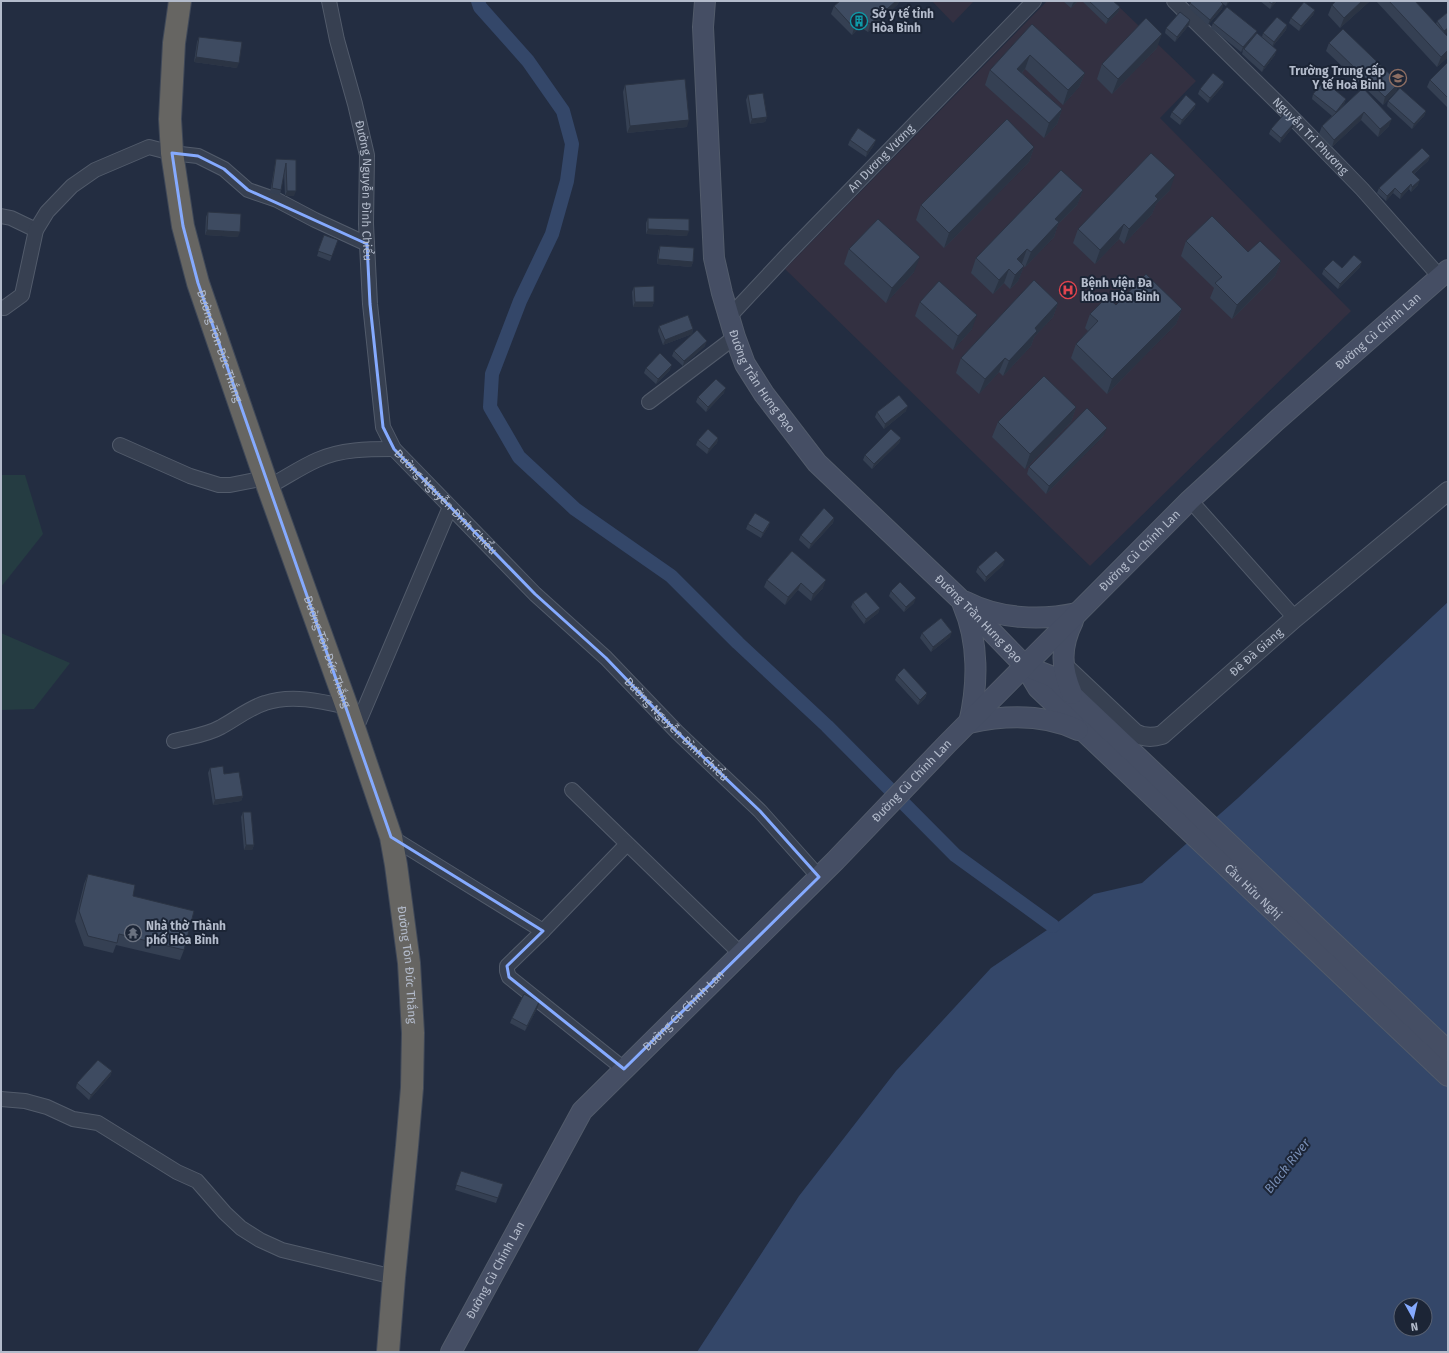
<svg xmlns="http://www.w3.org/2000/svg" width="1449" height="1353" viewBox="0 0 1449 1353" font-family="'Fira Sans',sans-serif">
<rect width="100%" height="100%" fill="#232d41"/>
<path fill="#333041" d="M932 1H974L953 23Z
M1047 1H1113L1196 81 1160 118 1351 311 1090 566 785 269Z"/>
<path fill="#253c42" d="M1 475H25L43 534 1 587Z
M1 633 70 663 34 709 1 710Z"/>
<path fill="#344769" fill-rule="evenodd" d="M1448 602V1352H697L799 1196 896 1071 991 968 1053 926 1094 894 1142 883 1238 798ZM1401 1305H1425V1329H1401Z"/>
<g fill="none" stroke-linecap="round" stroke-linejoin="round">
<path stroke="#344769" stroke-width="14" d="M478 1 480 7 528 61 563 111 572 144 567 181 552 234 520 301 492 374 490 407 519 457 575 509 671 576 738 643 827 726 955 855 1053 926"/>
<g stroke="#525b6b" stroke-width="16">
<g id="minor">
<path id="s1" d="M329 1 337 40 355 104 367 155 366 224 370 304 383 427 394 449 535 594 606 658 677 732 760 811 819 877"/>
<path id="s2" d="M1174 1 1285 110 1362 189 1440 277"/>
<path d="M1 216 11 218 36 230"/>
<path d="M4 308 22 295 36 230 47 212 72 186 95 170 149 147 172 153 198 156 224 169 248 190 277 200 315 220 367 244"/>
<path id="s3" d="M729 317 788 254 1034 1"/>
<path d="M649 402 735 337"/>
<path d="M120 445 190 476 219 485H230L265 478"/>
<path d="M268 487C285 478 301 467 317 460 341 449 368 449 394 449"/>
<path d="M1190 500 1295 618"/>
<path d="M355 731 450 507"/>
<path d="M174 741C190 737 207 735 221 727 236 719 249 708 265 703 291 694 321 701 347 707"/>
<path d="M572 790 741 954"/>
<path d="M391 837 543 931 507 966V971L509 977 624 1069"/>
<path d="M543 931 627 844"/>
<path d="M1 1099 25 1101 47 1107 73 1119 98 1123 177 1172 197 1181 225 1213 241 1228 260 1240 282 1250 394 1277"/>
</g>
</g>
<g stroke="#525b6b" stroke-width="20">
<g id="tertiary">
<path id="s4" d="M1064 666 1135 733C1144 738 1152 738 1162 735L1295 618 1448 491"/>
</g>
</g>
<g stroke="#525b6b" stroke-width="22">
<g id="secondary">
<path id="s5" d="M705 1 703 27 714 258 722 293 735 337 745 364 764 394 817 463 961 600 1025 666 1038 688 1448 1076"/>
<path d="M966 602C999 619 1041 621 1077 613"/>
<path d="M963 605C979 642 978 685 969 723 1005 715 1044 714 1078 730"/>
<path d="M1025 666 1053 677 1448 1051"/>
<path d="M1072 694C1061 668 1060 647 1073 621"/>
<path id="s6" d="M451 1352 582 1111 835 861 947 744 1190 500 1275 422 1448 270"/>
</g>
</g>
<g stroke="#3f4858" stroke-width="24">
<g id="trunk">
<path id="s7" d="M180 1 174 43 170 119 172 153 183 226 198 283 268 487 347 707 391 837 396 865 409 963 413 1033 412 1088 407 1146 394 1277 388 1352"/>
</g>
</g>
<use href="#minor" stroke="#374051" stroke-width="14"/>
<use href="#tertiary" stroke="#374051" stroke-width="18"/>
<use href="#secondary" stroke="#454e64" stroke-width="20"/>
<use href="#trunk" stroke="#666562" stroke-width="22"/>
</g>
<path fill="#354053" d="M840 1H899L898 4 868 32 860 27 852 35 831 14 834 6Z
M1063 1H1078L1071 8Z
M1082 1H1113L1120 7 1118 12 1106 24Z
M1192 1H1230L1226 6 1223 4 1222 9 1208 25 1189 8 1190 3Z
M1260 1H1277L1270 9Z
M1370 1 1340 28 1328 15 1332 5Z
M1376 1H1415L1436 24 1437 21 1448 12V32L1445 34 1448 37V57L1437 67Z
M1315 10 1313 15 1299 31 1289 23 1291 18Z
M1213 23 1257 31 1255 35 1262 37 1263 33 1287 25 1286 30 1273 46 1275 55 1262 72 1242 54 1243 50 1241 52 1211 28Z
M1032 24 1085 73 1079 87 1063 105 1025 69 1022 73 1062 109 1057 124 1044 138 985 85 990 70Z
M1189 25 1175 42 1165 33 1166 28Z
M199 37 237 68 194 62 197 42Z
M1329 43 1399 83 1396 91 1383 105 1326 51Z
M1157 48 1112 94 1097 79 1102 64Z
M1448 62V108L1427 87 1430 80Z
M1224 82 1222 87 1208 103 1198 94 1200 89Z
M625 85 687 127 627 133 623 92Z
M1363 88 1389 126 1378 137 1361 120 1332 147 1319 134 1322 126 1332 116 1312 99 1313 94 1346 99 1344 104 1341 108Z
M748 95 767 117 765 122 750 124 746 100Z
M1388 101 1426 111 1424 116 1412 129 1387 106Z
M1196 104 1194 109 1180 125 1170 117 1172 112Z
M1295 122 1293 127 1280 143 1269 134 1271 129Z
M850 140 874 145 866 157 848 145Z
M1034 147 1029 162 944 248 916 220 921 205Z
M1430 156 1428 161 1414 174 1418 185 1411 192 1409 189 1400 199 1393 193 1386 201 1377 193 1379 188Z
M276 159 296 160 294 196H285L284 173 281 190 280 195 270 193 275 164Z
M1083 190 1077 205 1058 224 1054 237 1025 267 1021 264 1024 266 1018 281 1010 289 1004 283 993 294 971 273 976 258Z
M1170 190 1156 204 1152 214 1124 244 1119 239 1095 264 1073 243 1078 229Z
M208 212 238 237 205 235 206 217Z
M648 218 687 236 646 234V223Z
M324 235 332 256 330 261 317 256Z
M1186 241 1248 252 1281 261 1275 276 1232 319 1210 298 1214 288 1181 256Z
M660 246 693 262 691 267 657 264 658 251Z
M849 249 914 272 886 303 844 264Z
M1360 267 1338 289 1322 274 1324 269Z
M634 287 654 302 652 307H633L632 292Z
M920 302 972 329 953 350 915 316Z
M1058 303 1053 317 1034 337 1031 346 1003 376 999 372 979 394 956 373 961 358Z
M1116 305 1182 309 1176 324 1107 394 1071 358 1076 344 1088 331 1085 328 1090 314Z
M659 326 693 329 692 334 663 345 658 331Z
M705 346 683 366 672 356 674 351Z
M646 368 670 370 656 384 644 373Z
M724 393 706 412 696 402 698 397Z
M1076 407 1071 422 1025 469 992 437 998 422Z
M906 411 884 429 875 417 877 412Z
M1104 435 1046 494 1027 474 1029 467Z
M718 438 717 443 707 454 696 445 698 440Z
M901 438 899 443 872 469 863 460 865 455Z
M834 518 833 523 809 549 799 540 801 535Z
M770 522 768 527 761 538 746 529 748 524Z
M792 551 823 588 811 601 798 590 785 605 764 587 767 580Z
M1003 565 985 582 976 572 978 567Z
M891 591 914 603 904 612 889 596Z
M853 602 880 608 878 613 864 624 851 607Z
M922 633 950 637 931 652 920 638Z
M897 675 927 693 925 698 918 705 895 680Z
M210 768 224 774 243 796 241 801 213 805 208 773Z
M243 812 254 845 252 850H244L241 817Z
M88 874 133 896 184 950 180 960 116 945 113 953 84 946 75 921 84 884Z
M538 1007 525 1031 510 1023 512 1018Z
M112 1071 110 1076 89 1100 76 1088 77 1083Z
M461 1171 503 1184 496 1203 455 1190Z"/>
<path fill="#2b3444" d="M896 1H899L898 4 868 32 870 24Z
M1075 1H1078L1071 8 1073 3Z
M1228 1H1230L1226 6Z
M1274 1H1277L1270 9 1272 4Z
M1362 1H1370L1340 28 1344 18Z
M1223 4 1222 9 1208 25 1210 20Z
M1120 7 1118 12 1106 24 1108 19Z
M1315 10 1313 15 1299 31 1301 26Z
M863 20 860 27 852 35 854 28Z
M1190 20 1189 25 1175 42 1177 37Z
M1287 25 1286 30 1272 47 1274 42Z
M1448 28V32L1443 36 1444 31Z
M1257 31 1255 36 1241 52 1243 47Z
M1162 34 1157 48 1112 94 1118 79Z
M1277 50 1275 55 1262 72 1264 67Z
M1448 50V57L1437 67 1441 57Z
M1030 55 1025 69 1012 83 1017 69Z
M196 57 239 63 237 68 194 62Z
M1085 73 1079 87 1063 105 1068 90Z
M1224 82 1222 87 1208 103 1210 98Z
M1399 83 1396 91 1383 105 1385 97Z
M1346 99 1344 104 1334 117 1336 112Z
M1196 104 1194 109 1180 125 1182 120Z
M1062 109 1057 124 1044 138 1049 123Z
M1426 111 1424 116 1412 129 1414 124Z
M1364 112 1361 120 1332 147 1334 140Z
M767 117 765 122 750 124 752 119Z
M1392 119 1389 126 1378 137 1380 129Z
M689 120 687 127 627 133 630 126Z
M1295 122 1293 127 1280 143 1281 138Z
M876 140 874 145 866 157 867 152Z
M1034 147 1029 162 944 248 949 233Z
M1430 156 1428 161 1410 177 1412 172Z
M1175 175 1170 190 1156 204 1152 214 1124 244 1129 229 1155 196Z
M1420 180 1418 185 1411 192 1412 187Z
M1411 184 1409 189 1400 199 1401 194Z
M1395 188 1393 193 1386 201 1387 196Z
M1083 190 1077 205 1058 224 1054 237 1025 267 1031 252 1055 219Z
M287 191H296L294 196H285Z
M1124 224 1119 239 1095 264 1100 250Z
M648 229 689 231 687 236 646 234Z
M207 230 240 232 238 237 205 235Z
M1027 249 1022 263 1013 272 1017 259Z
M920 257 914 272 886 303 892 288Z
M658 259 693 262 691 267 657 264Z
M1281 261 1275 276 1232 319 1237 305Z
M1362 262 1360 267 1338 289 1340 284Z
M1024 266 1018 281 1010 289 1015 275Z
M1009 269 1004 283 993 294 999 280Z
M635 302H654L652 307H633Z
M1058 303 1053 317 1034 337 1031 346 1003 376 1009 361 1035 328Z
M1182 309 1176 324 1107 394 1112 379Z
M977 315 972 329 953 350 958 336Z
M693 329 692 334 663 345 665 340Z
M707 341 705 346 683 366 684 361Z
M1005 358 999 372 979 394 985 379Z
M672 365 670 370 656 384 658 379Z
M726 388 724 393 706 412 708 407Z
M908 406 906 411 884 429 885 424Z
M1076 407 1071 422 1025 469 1030 454Z
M1107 428 1104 435 1046 494 1049 486Z
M718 438 717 443 707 454 709 449Z
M901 438 899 443 872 469 874 464Z
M834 518 833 523 809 549 811 544Z
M770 522 768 527 761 538 763 533Z
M1005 560 1003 565 985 582 986 577Z
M826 580 823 588 811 601 813 594Z
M801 583 798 590 785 605 788 597Z
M916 598 914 603 904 612 906 607Z
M880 608 878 613 864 624 866 619Z
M952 632 950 637 931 652 933 647Z
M927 693 925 698 918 705 920 700Z
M243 796 241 801 213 805 215 800Z
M246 845H254L252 850H244Z
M539 1002 538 1007 525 1031 527 1026Z
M112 1071 110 1076 89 1100 91 1095Z"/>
<path fill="#3e4b61" stroke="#2b3444" d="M840 1H896L870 24 863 20 854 28 834 6Z
M1089 1H1113L1120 7 1108 19Z
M1192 1H1220L1223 4 1210 20 1190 3Z
M1268 1H1274L1272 4Z
M1336 1H1362L1344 18 1332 5Z
M1389 1H1415L1448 37V50L1441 57Z
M1304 2 1315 10 1301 26 1291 18Z
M1227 7 1257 31 1243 47 1213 23Z
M1180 12 1190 20 1177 37 1166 28Z
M1448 12V28L1444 31 1437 21Z
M1277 17 1287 25 1274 42 1263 33Z
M1146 18 1162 34 1118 79 1102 64Z
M1032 24 1085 73 1068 90 1030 55 1017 69 1062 109 1049 123 990 70Z
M1343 29 1399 83 1385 97 1329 43Z
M1257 33 1277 50 1264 67 1244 49Z
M199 37 242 42 239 63 196 57Z
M1448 62V98L1430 80Z
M1213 73 1224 82 1210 98 1200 89Z
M685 79 689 120 630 126 625 85Z
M1324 81 1346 99 1336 112 1313 94Z
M1363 88 1392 119 1380 129 1364 112 1334 140 1322 126Z
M1400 88 1426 111 1414 124 1388 101Z
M763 93 767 117 752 119 748 95Z
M1186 95 1196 104 1182 120 1172 112Z
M1285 113 1295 122 1281 138 1271 129Z
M1007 119 1034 147 949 233 921 205Z
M858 128 876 140 867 152 850 140Z
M1422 148 1430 156 1412 172 1420 180 1412 187 1411 184 1401 194 1395 188 1387 196 1379 188Z
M1151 153 1175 175 1155 196 1158 199 1129 229 1124 224 1100 250 1078 229Z
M276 159 296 160V191H287L286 163 281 190 272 188Z
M1061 170 1083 190 1055 219 1059 222 1031 252 1027 249 1017 259 1024 266 1015 275 1009 269 999 280 976 258Z
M208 212 241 214 240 232 207 230Z
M1212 216 1248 252 1260 241 1281 261 1237 305 1215 283 1222 277 1186 241Z
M648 218 689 219V231L648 229Z
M878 219 920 257 892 288 849 249Z
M324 235 338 240 332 256 318 251Z
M660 246 694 248 693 262 658 259Z
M1354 255 1362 262 1340 284 1324 269 1333 260 1342 268Z
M1146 274 1182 309 1112 379 1076 344 1098 321 1090 314 1107 297 1116 305Z
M1034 280 1058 303 1035 328 1037 331 1009 361 1005 358 985 379 961 358Z
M939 281 977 315 958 336 920 302Z
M654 286V302H635L634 287Z
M688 315 693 329 665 340 659 326Z
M697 330 707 341 684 361 674 351Z
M660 353 672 365 658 379 646 368Z
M1044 376 1076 407 1030 454 998 422Z
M716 379 726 388 708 407 698 397Z
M899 395 908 406 885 424 877 412Z
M1087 408 1107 428 1049 486 1029 467Z
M708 429 718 438 709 449 698 440Z
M891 429 901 438 874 464 865 455Z
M824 508 834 518 811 544 801 535Z
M755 513 770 522 763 533 748 524Z
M792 551 826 580 813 594 801 583 788 597 767 580Z
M996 551 1005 560 986 577 978 567Z
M900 582 916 598 906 607 891 591Z
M866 592 880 608 866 619 853 602Z
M941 618 952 632 933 647 922 633Z
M904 668 927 693 920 700 897 675Z
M223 766 224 774 239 772 243 796 215 800 210 768Z
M243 812H251L254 845H246Z
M88 874 135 885 133 896 194 911 184 950 119 934 117 943 88 936 79 911Z
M524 994 539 1002 527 1026 512 1018Z
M98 1060 112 1071 91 1095 77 1083Z
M461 1171 503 1184 498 1198 456 1185Z"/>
<path fill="none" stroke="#85aaff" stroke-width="3" stroke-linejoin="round" d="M172 153 198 156 224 169 248 190 367 244 370 304 383 427 394 449 535 594 606 658 677 732 760 811 819 877 624 1069 509 977 507 966 543 931 391 837 198 283 183 226Z"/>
<defs>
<g id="building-ring" transform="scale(0.9)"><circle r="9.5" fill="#1c2536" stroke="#0f9aa8" stroke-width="1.5"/><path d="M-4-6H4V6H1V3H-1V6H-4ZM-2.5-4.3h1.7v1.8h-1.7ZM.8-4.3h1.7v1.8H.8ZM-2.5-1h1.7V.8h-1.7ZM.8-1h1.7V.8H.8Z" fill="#0f9aa8"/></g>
<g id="university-ring" transform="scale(0.9)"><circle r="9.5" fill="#1c2536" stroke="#8d6e63" stroke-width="1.5"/><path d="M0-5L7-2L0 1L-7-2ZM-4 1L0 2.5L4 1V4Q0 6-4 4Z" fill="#8d6e63"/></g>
<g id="hospital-ring" transform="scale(0.9)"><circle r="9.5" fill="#1c2536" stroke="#e0444e" stroke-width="1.5"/><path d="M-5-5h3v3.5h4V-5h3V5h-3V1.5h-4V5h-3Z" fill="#e0444e"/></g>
<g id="temple-ring" transform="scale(0.9)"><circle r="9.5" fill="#1c2536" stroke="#6b7280" stroke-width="1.5"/><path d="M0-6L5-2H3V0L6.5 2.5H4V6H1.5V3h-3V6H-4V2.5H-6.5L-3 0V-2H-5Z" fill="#6b7280"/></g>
</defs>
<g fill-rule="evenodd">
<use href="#building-ring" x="859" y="21"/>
<use href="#university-ring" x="1398" y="78"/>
<use href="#hospital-ring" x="1068" y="290"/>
<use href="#temple-ring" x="133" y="933"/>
</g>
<g text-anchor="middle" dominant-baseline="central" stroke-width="4" stroke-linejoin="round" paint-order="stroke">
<g font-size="12" font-weight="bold" fill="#b3bbcb" stroke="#1c2536" text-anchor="start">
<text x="872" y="14">Sở y tế tỉnh<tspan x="872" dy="14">Hòa Bình</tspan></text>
<text x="1385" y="71" text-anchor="end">Trường Trung cấp<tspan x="1385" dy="14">Y tế Hoà Bình</tspan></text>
<text x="1081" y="283">Bệnh viện Đa<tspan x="1081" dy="14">khoa Hòa Bình</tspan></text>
<text x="146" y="926">Nhà thờ Thành<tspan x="146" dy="14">phố Hòa Bình</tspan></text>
</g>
<g font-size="12" fill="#b3bbcb" stroke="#1c2536">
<text stroke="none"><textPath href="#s2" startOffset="192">Nguyễn Tri Phương</textPath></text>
<text stroke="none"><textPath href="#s3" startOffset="220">An Dương Vương</textPath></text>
<text stroke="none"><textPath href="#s1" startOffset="194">Đường Nguyễn Đình Chiểu</textPath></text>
<text stroke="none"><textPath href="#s6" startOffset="1389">Đường Cù Chính Lan</textPath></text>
<text stroke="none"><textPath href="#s7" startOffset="352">Đường Tôn Đức Thắng</textPath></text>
<text stroke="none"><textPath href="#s5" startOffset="391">Đường Trần Hưng Đạo</textPath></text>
<text stroke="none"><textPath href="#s1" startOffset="530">Đường Nguyễn Đình Chiểu</textPath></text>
<text stroke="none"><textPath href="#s6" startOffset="1065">Đường Cù Chính Lan</textPath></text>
<text stroke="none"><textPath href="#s5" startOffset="715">Đường Trần Hưng Đạo</textPath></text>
<text stroke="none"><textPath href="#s7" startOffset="676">Đường Tôn Đức Thắng</textPath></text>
<text stroke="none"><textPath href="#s4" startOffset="251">Đê Đà Giang</textPath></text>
<text stroke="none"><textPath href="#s1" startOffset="854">Đường Nguyễn Đình Chiểu</textPath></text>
<text stroke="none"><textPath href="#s6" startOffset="741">Đường Cù Chính Lan</textPath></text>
<text stroke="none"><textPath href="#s5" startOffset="1103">Cầu Hữu Nghị</textPath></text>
<text stroke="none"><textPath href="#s7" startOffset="1001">Đường Tôn Đức Thắng</textPath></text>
<text stroke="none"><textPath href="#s6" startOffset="417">Đường Cù Chính Lan</textPath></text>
<text stroke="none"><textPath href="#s6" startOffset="93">Đường Cù Chính Lan</textPath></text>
</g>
<g font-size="13" font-style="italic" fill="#788eb5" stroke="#1c2536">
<text transform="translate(1287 1166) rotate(-52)">Black River</text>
</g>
</g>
<rect width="1449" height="1353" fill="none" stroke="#b3bbcb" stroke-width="4"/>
<g transform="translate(1413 1317) rotate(172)"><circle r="19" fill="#1c2536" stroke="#586172"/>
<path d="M0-3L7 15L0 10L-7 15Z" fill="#85aaff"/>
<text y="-6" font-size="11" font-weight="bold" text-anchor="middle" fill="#b3bbcb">N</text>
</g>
</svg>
